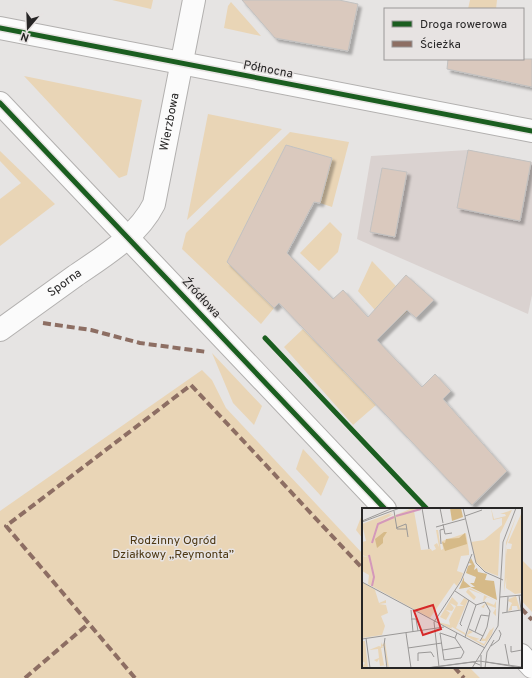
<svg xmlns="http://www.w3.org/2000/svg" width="532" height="678" viewBox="0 0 532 678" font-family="Overpass,sans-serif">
<defs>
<filter id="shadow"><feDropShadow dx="3.5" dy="3.5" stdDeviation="1" flood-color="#0004"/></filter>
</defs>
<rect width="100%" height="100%" fill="#e6e4e3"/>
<path fill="#dad2d0" d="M468 150 532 162V295L528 314 357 239 371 156Z"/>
<path fill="#e9d5b6" d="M112 0H153L151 9Z
M470 0H497L496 9H468Z
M231 2 261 36 224 28 228 6Z
M24 76 142 100 127 175 119 178Z
M208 114 282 129 187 220Z
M290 132 349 142 332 207 320 203 332 158 286 145 227 262 274 308 261 324 182 249 186 233Z
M0 151 55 204 0 246V199L21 183 0 161Z
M330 222 342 234 338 252 319 271 300 253Z
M372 261 414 305 390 327 358 291Z
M303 329 376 405 353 425 284 347Z
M212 353 262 406 254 425 233 403Z
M202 370 212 380 226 408 363 554V667H469L480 678H0V511Z
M303 449 329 477 321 496 296 469Z
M363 512V539L356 530Z
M521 559 532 570V612L521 600Z"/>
<path fill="#dac9be" stroke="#c2c1c0" filter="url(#shadow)" d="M242 0H339L358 4 348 51 275 38Z
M448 59H532V87L447 69Z
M286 145 332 158 320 203 314 202 287 253 333 299 343 290 368 317 406 275 434 300 416 318 407 310 377 340 422 387 435 374 451 391 443 399 507 471 472 505 279 303 274 308 227 262Z
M468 150 531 162 520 221 457 208Z
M382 168 407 172 395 237 370 232Z"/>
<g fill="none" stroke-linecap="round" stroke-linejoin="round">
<g stroke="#b2b0af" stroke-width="24">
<g id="minor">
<path d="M0 28 532 131"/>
<path d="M0 103 385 509"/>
<path id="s1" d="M0 330C25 312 50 294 75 276 104 256 138 236 154 204L194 0"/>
<path d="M521 655 532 667"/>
</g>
</g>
<use href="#minor" stroke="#fbfbfb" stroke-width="22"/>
<path stroke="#8d6e63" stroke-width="4" stroke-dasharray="8 4" stroke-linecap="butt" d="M43 323 91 330 140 343 207 352
M521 608 532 620
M454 667 464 678
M25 678 88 624
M135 678 6 526 191 385 363 569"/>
<g stroke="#e7e3e2" stroke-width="8">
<path id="cycleway" d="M0 28 532 131
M0 103 385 509
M265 338 427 509"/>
</g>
<use href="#cycleway" stroke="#1b5e20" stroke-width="5"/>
</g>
<g text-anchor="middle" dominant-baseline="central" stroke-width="3" stroke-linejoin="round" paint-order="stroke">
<g font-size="12" fill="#272626" stroke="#e7e3e2">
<text transform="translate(268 70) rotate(11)">Północna</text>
<text stroke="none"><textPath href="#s1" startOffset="284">Wierzbowa</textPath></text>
<text stroke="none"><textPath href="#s1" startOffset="80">Sporna</textPath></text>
<text transform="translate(201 298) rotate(47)">Źródłowa</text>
</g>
<g font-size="12" fill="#4d3813" stroke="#e7e3e2">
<text x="173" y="541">Rodzinny Ogród<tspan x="173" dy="14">Działkowy „Reymonta”</tspan></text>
</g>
</g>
<g transform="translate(362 508)">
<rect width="160" height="160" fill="#e6e4e3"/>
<path d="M58 0 51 2 59 1 52 3 59 42 69 41 70 43 74 41 72 37 75 35 77 39 74 22H76L79 42 81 41 80 33 104 25 107 43V47L99 48 95 63 101 65 99 71 95 78 92 75 68 110 6 76 7 67 0 63V48L6 49 0 47V34L4 33 0 16 31 4 27 7 32 6 17 14 48 1ZM129 0 132 11 144 8 143 6H138L150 2 138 26 136 68 123 63 114 54 109 34 122 32 140 17V10L131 12ZM160 4V85L153 86 144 80 145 41H149L150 36 146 35ZM155 6 144 38 146 59 142 84 144 34ZM0 74 25 89 13 82 17 95 24 92V95L17 96 24 97 26 105 19 108 23 118 20 127 0 130ZM108 80 134 93V108L131 105 134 100 123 96 122 100 119 99 125 94 132 97 134 93 125 89 121 94 122 87 106 81 114 89 112 92 104 84 106 81ZM154 88 158 101 156 102 155 98H150V102L146 103 150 95 146 93 147 91ZM90 89 96 95 95 98H102L98 96 102 90 106 92 94 120 103 125V127L90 119 89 121 98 125 75 114 78 110 76 114 88 117 87 112 94 98 88 95 92 100 90 103 84 102 88 105 84 112 78 109ZM132 119 130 126 122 138 104 128 107 122 111 124 105 127 118 131 114 132 122 136 124 133H119L120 130 123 131 128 122 125 120 129 122ZM0 133H3L6 160 0 159 3 155 0 153ZM19 134 20 137 23 134 27 160 25 157 18 158 17 151 15 154 12 152 17 150 16 141 7 142 17 138 22 140H19L22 157 25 156 22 138 19 139Z" fill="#e9d5b6"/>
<path d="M88 0H99L101 9 90 13ZM22 24H25L21 30V35L15 40 13 31ZM103 25 105 36 83 43 80 34 83 35 84 31 97 30ZM109 50 113 58 112 62 115 60 116 64 125 66 123 72 132 73 135 92 108 79 97 81 102 69V73L109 79H113L108 75H112L114 69 104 65 106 58 110 56 107 55Z" fill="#d6ba88"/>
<path fill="none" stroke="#d498ba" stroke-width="2" d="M34 8 59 1M10 35 16 16 32 9M7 47 12 69 10 78"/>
<path fill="none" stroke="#9a9897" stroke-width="1" d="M60 0 67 41M78 0 81 15M101 0 114 55 123 64 141 72M32 3 35 21H45M103 8 120 2M0 13 31 0M0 14 38 0M81 16 83 26 90 25M74 19 103 11M34 20 44 16 46 29M79 36 78 22 82 21M0 74 123 140M93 83 114 97 103 129M157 87 160 109M138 89 160 87M114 97 123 94 128 103 125 119 121 128M49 102 51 124M145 104 146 89M140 105 159 102M49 111H54L56 123M72 114 99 73 110 46M72 114 77 159M100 118 98 116 107 92M107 121 121 128 118 133M113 124 119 107 127 108M44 125 49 160M4 130 8 160M23 130 22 137 25 160M93 130 78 125 82 152 99 150 102 144 99 139M0 131 82 119M143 136 147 157M129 138 137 132 139 126 137 122M149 138V144L160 142M46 140 80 135M81 142 99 139 93 130 95 125M119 147V160M56 153V145L69 144 72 149M124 154 160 160M64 160 117 153 160 159M66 160 111 154 118 157M110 160 136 118 141 34 154 0M123 160 125 144 132 132"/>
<path fill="#d62828" fill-opacity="0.15" stroke="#d62828" stroke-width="2" d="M71 97 79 121 61 127 52 103Z"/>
<rect width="160" height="160" fill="none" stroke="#272626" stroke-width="2"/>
</g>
<rect x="384" y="8" width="140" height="52" fill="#e7e3e2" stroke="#9a9797"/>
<rect x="392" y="21" width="20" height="6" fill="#1b5e20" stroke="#9a9797"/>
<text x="420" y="28" font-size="12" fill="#272626">Droga rowerowa</text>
<rect x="392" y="41" width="20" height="6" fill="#8d6e63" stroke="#9a9797"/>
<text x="420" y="48" font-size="12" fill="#272626">Ścieżka</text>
<g transform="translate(28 28) rotate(199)" stroke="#e7e3e2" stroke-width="3" paint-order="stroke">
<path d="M0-3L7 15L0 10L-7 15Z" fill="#272626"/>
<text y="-6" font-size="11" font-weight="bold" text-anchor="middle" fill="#272626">N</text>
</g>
</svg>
